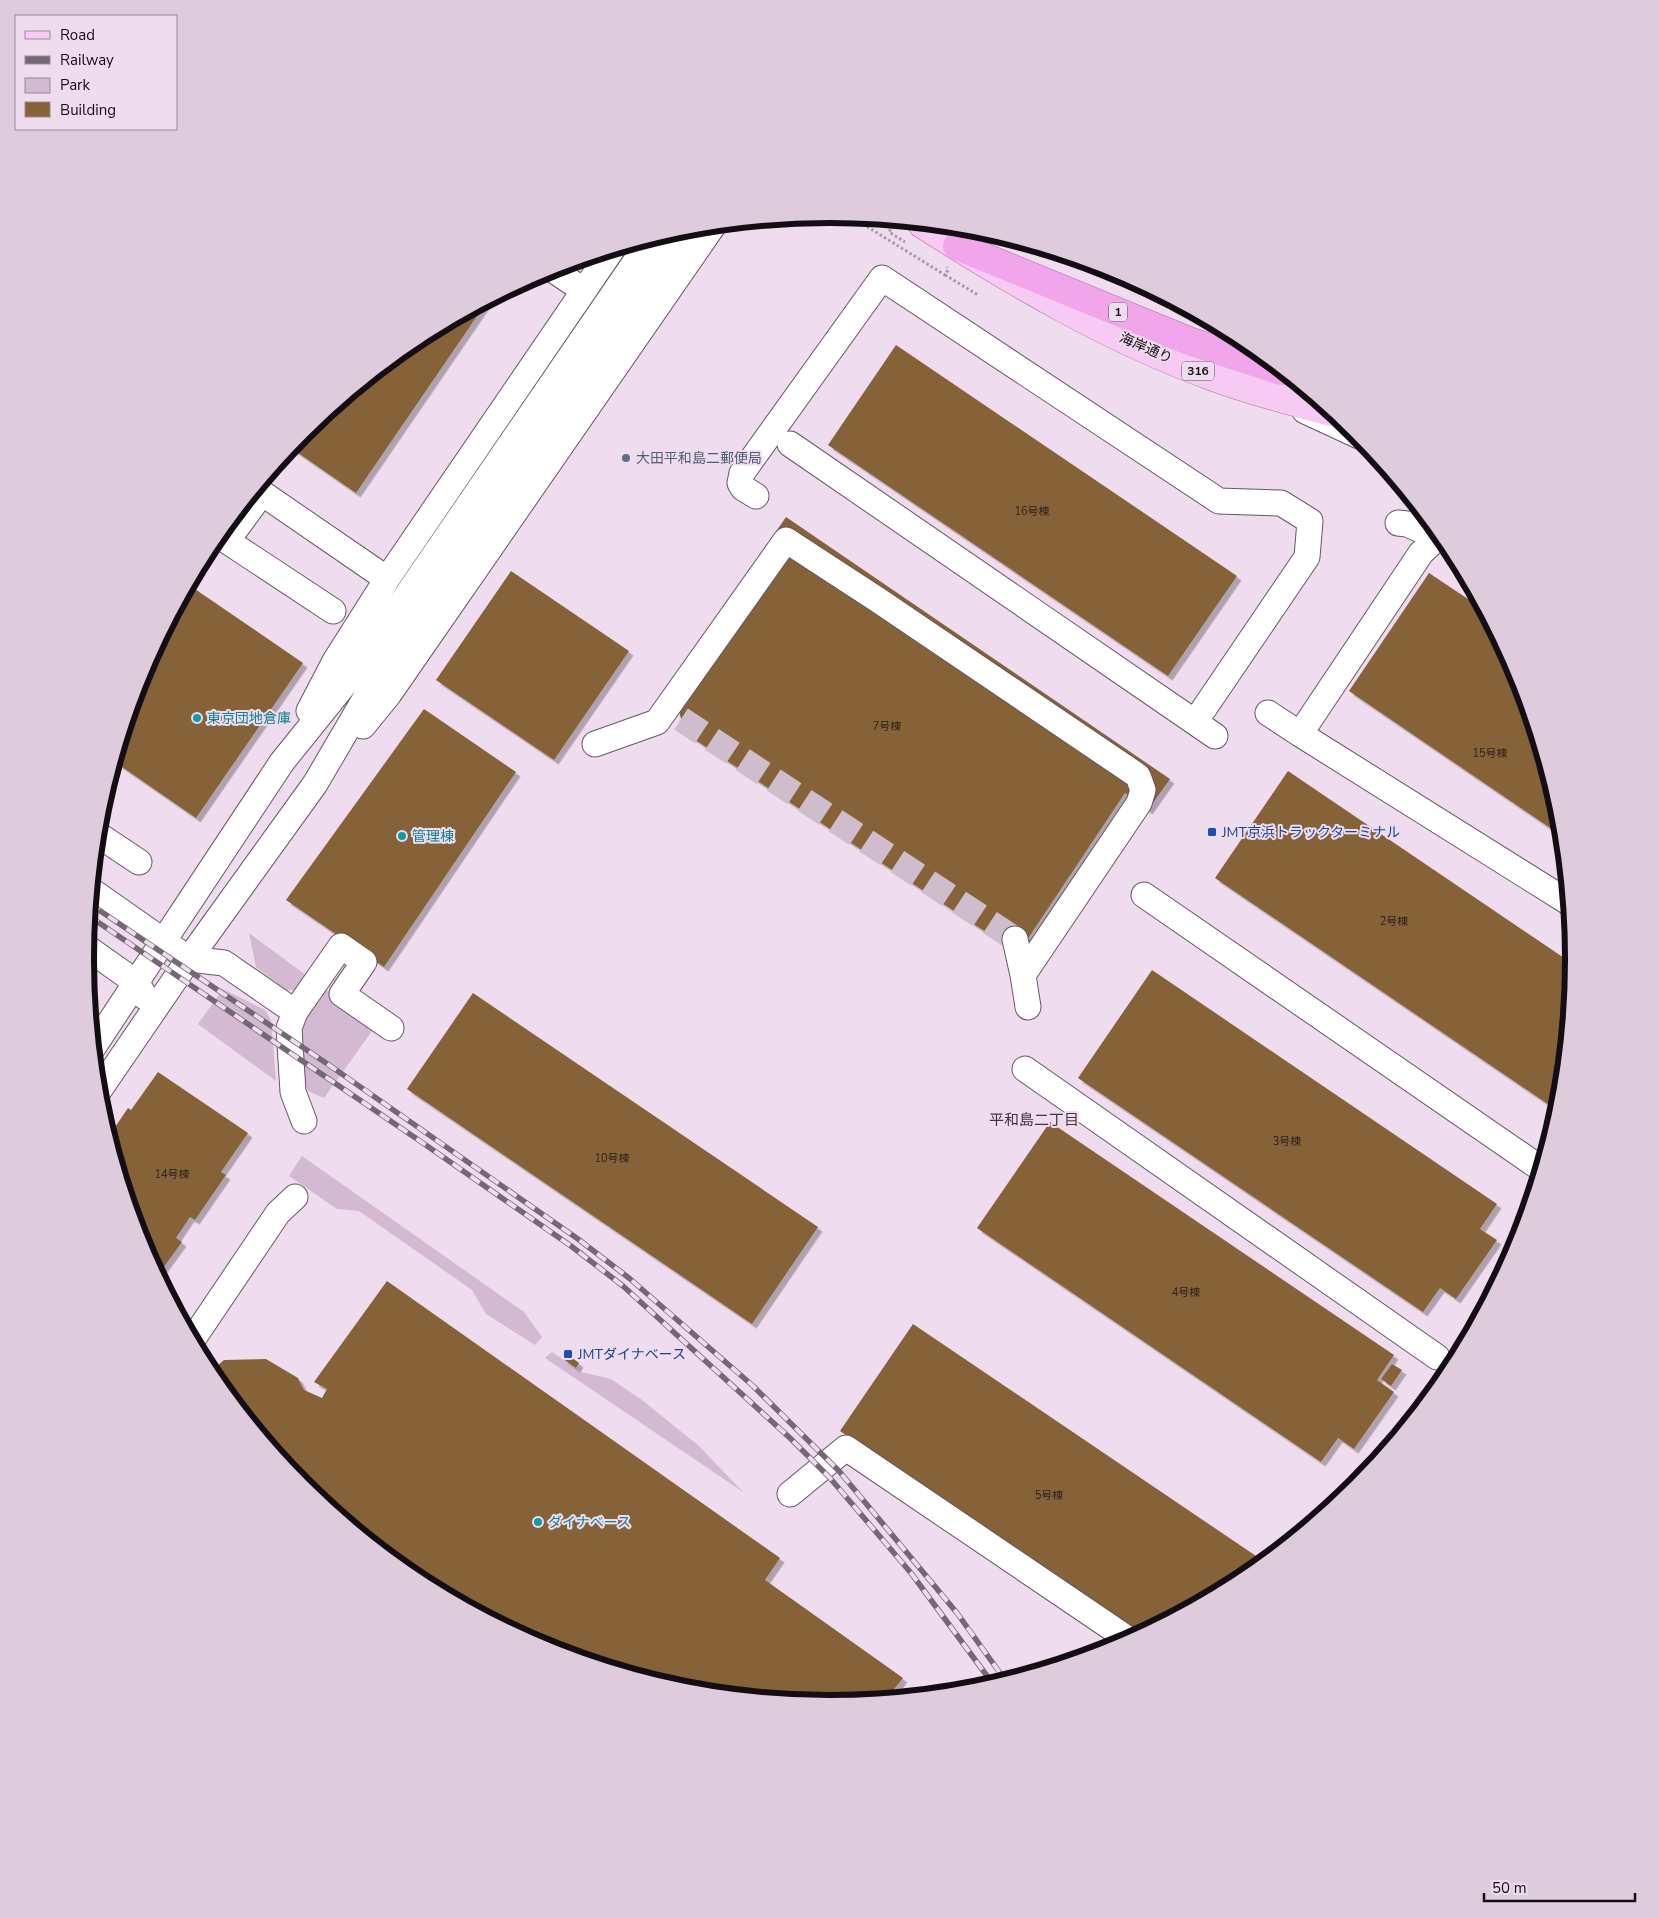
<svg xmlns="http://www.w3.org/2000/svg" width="1659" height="1918" viewBox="0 0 1659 1918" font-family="'Nunito Sans','Noto Sans JP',sans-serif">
<defs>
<filter id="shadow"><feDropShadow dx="4.5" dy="4.5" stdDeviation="0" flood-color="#0004"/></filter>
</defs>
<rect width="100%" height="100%" fill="#f0dcef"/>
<path fill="#d3b9d1" d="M249 933 307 976 306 991 286 990 256 967Z
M323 988 377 1024 324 1098 308 1091 300 1073 298 1011Z
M223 989 265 1010 271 1020 276 1081 198 1024Z
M302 1156 524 1312 542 1337 535 1345 486 1314 472 1290 359 1211 337 1209 289 1176Z
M552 1352 581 1372 611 1379 642 1400 699 1446 743 1492 545 1358Z"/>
<path fill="#856238" filter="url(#shadow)" d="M486 303 356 493 291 448 303 432 416 340Z
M896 345 1237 576 1168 676 828 445Z
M786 517 1170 779 1148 810 1125 793 1029 937 1001 942 685 733 677 704 664 695Z
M511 571 629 651 554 760 436 680Z
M1429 573 1483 609 1517 674 1560 814 1562 836 1349 691Z
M189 585 303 663 196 818 115 762 142 674Z
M424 709 516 772 384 967 286 900Z
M1288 771 1573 964 1558 1111 1215 878Z
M1152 970 1497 1204 1480 1229 1497 1240 1456 1299 1440 1288 1423 1312 1078 1078Z
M473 993 818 1227 752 1324 407 1089Z
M158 1072 248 1133 221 1172 226 1175 195 1220 190 1217 176 1238 182 1242 158 1275 142 1244 109 1136 128 1108 131 1110Z
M1050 1122 1394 1355 1377 1380 1394 1392 1354 1449 1338 1438 1321 1462 977 1228Z
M387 1281 780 1558 765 1580 903 1678 887 1698 829 1703 684 1689 544 1647 416 1578 303 1485 210 1372 224 1360 266 1359 298 1378 304 1390 322 1398 327 1389 314 1382Z
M913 1324 1259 1558 1249 1573 1243 1578 1138 1634 840 1431Z
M567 1354 579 1363 576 1368 563 1359Z
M1392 1364 1402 1370 1391 1386 1381 1379Z"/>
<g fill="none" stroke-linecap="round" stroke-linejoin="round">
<path stroke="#cfbdce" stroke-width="25" stroke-dasharray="25 12" stroke-linecap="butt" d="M681 719 1015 939"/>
<g stroke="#665665" stroke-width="27">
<path id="minor" d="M552 269 583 290
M1305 411 1359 436
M790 444 1215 736
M256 489 387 579
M756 496 743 488 740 483 742 473 882 278 1219 501 1281 503 1310 521 1307 557 1195 722
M1398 523 1407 524 1423 531
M219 535 227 541 262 493
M227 541 333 611
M309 711 335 661 387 579 611 251
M1268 713 1300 734 1421 553 1440 535
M363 726 389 694 713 226
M1300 734 1568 902
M595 744 657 722 786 540 878 600 1138 776 1143 790 1139 803 1023 975 1028 1007
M97 834 139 862
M92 891 189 959 224 963 295 1012 289 1028 293 1092 304 1121
M1144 895 1540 1168
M1015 939 1023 975
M86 947 137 983 145 997
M295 1012 341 946 364 962 342 994 391 1028
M94 1046 282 762 352 675 651 239
M1025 1069 1437 1357
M98 1092 189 959 315 784 373 685 685 229
M193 1339 278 1213 295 1197
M790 1494 846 1448 1128 1639"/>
</g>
<g stroke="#a471a0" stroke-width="29">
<path id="major" d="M922 224C1013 282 1109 339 1211 376 1250 391 1291 401 1331 412"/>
</g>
<g stroke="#a471a0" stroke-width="29">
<path id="highway" d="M957 246 1189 341 1281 371"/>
</g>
<path stroke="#a899a8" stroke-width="3" stroke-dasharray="2.5 2.5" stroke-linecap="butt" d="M850 216 945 275 948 270 947 267
M896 221 889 232 905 242
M945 275 978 295"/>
<use href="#minor" stroke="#fff" stroke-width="25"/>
<use href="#major" stroke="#f7caf4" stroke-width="28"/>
<use href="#highway" stroke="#f1a6ec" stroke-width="28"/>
<g stroke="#746874" stroke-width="5.5">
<path id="rail" d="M90 904 329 1065 578 1239 629 1278 752 1385 839 1471 957 1613 1005 1680
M89 916 420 1141 571 1246 623 1286 790 1438 830 1478 911 1573 993 1684"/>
</g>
<use href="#rail" stroke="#f0dcef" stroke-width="4" stroke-dasharray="11" stroke-linecap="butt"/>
</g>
<circle fill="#5c6f8a" stroke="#f0dcef" stroke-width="2" cx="626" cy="458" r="5"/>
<g fill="#0f9aa8" stroke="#f0dcef" stroke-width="2">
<circle cx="197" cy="718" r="5"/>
<circle cx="402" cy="836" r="5"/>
<circle cx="538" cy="1522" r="5"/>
</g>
<g fill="#1a4fb4" stroke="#f0dcef" stroke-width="2">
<rect x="1207" y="827" width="10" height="10" rx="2.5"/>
<rect x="563" y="1349" width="10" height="10" rx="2.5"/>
</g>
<g text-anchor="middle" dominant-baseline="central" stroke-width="4" stroke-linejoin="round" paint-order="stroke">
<g font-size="11" fill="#30231d">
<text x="1032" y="511">16号棟</text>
<text x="887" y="726">7号棟</text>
<text x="1490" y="753">15号棟</text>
<text x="1394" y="921">2号棟</text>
<text x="1287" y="1141">3号棟</text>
<text x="612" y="1158">10号棟</text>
<text x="172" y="1174">14号棟</text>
<text x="1186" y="1292">4号棟</text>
<text x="1049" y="1495">5号棟</text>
</g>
<g fill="#f0dcef" stroke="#564c56" stroke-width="1">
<rect x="1109" y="302.5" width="18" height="19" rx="4"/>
<rect x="1182" y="361.5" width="32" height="19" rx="4"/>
</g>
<g font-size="12" font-weight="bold" fill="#140e14">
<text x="1118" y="312">1</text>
<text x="1198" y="371">316</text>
</g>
<g font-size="14" fill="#140e14" stroke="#f0dcef">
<text transform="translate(1146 348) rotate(24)">海岸通り</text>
</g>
<g font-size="14" fill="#4e5e75" stroke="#f0dcef" text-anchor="start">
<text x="636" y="458">大田平和島二郵便局</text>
</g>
<g font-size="14" fill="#0d838f" stroke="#f0dcef" text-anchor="start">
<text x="207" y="718">東京団地倉庫</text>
<text x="412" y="836">管理棟</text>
<text x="548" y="1522">ダイナベース</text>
</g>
<g font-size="14" fill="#164399" stroke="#f0dcef" text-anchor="start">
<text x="1222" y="832">JMT京浜トラックターミナル</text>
<text x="578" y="1354">JMTダイナベース</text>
</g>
<g font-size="15" fill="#443443" stroke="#f0dcef">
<text x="1034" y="1120">平和島二丁目</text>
</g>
</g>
<path d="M0 0H1659V1918H0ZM829 223H830A735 735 0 0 1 1565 958V960A735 735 0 0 1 830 1695H829A735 735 0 0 1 94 960V958A735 735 0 0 1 829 223Z" fill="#deccdd" fill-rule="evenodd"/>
<path fill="none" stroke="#140e14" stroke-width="6" d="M829 223H830A735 735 0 0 1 1565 958V960A735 735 0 0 1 830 1695H829A735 735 0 0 1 94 960V958A735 735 0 0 1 829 223Z"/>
<rect x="15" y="15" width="162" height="115" fill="#f0dcef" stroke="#988a97"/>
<rect x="25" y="31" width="25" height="8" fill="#f7caf4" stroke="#988a97"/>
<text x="60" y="40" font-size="15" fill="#140e14">Road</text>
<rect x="25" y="56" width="25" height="8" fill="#746874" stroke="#988a97"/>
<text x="60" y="65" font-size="15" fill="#140e14">Railway</text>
<rect x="25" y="78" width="25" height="15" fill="#d3b9d1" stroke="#988a97"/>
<text x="60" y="90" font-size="15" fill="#140e14">Park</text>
<rect x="25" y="102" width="25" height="15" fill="#856238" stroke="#988a97"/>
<text x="60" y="115" font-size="15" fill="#140e14">Building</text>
<path d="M1484 1893v8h151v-8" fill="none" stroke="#140e14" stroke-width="2.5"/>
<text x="1492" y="1893" font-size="15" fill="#140e14" stroke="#f0dcef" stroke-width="4" paint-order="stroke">50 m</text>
</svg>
